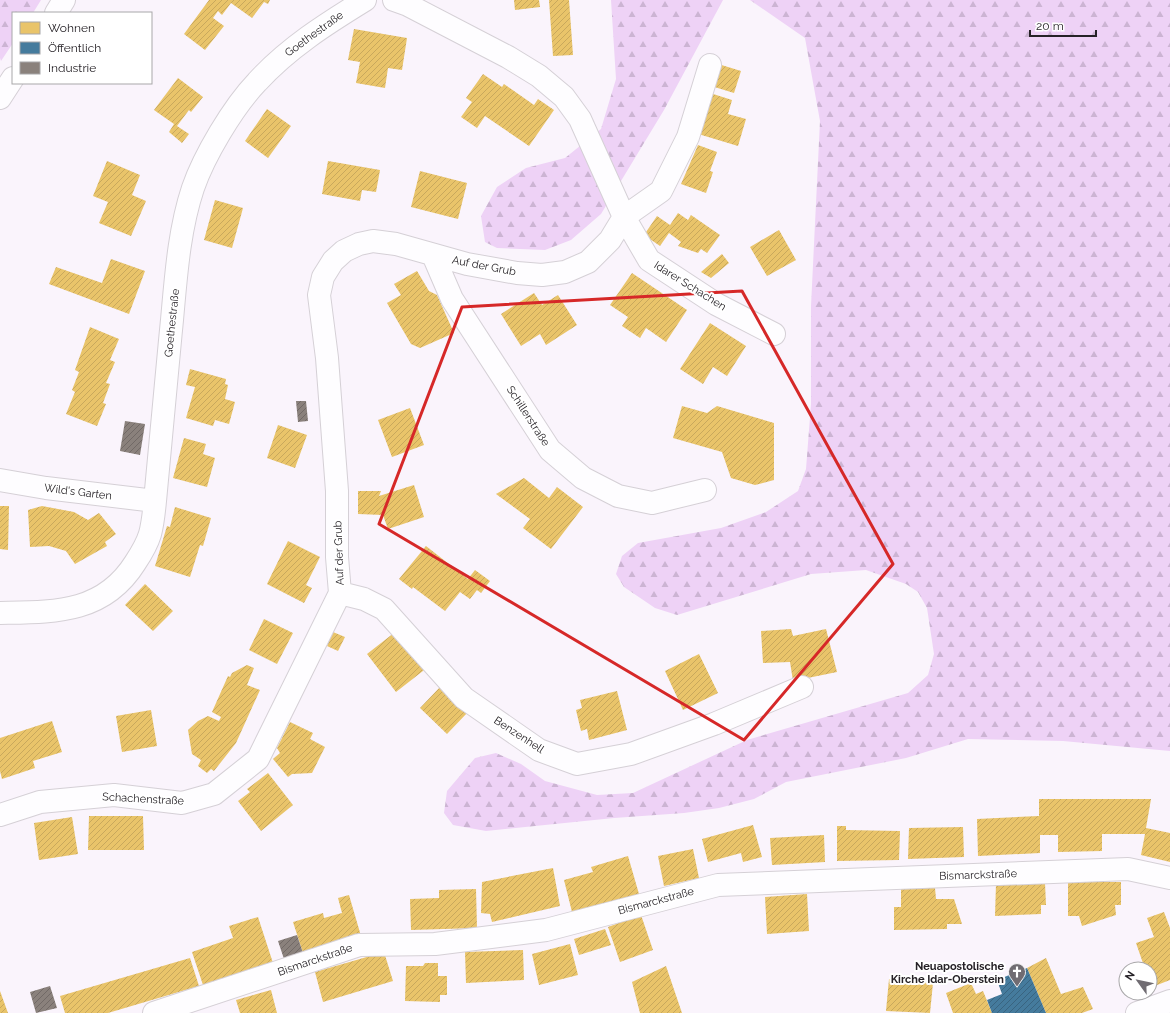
<svg xmlns="http://www.w3.org/2000/svg" width="1170" height="1013" viewBox="0 0 1170 1013" font-family="Raleway,sans-serif">
<defs>
<pattern id="forest-firs" width="22" height="20" patternUnits="userSpaceOnUse"><rect width="22" height="20" fill="#eed2f6"/><path d="M5 1l3.5 6h-7zM16 11l3.5 6h-7z" fill="#ccb4d3"/></pattern>
<pattern id="homes-hatch" width="6" height="6" patternUnits="userSpaceOnUse"><rect width="6" height="6" fill="#e9c46a"/><path d="M-1 1l2-2M0 6l6-6M5 7l2-2" fill="none" stroke="#c8a85c"/></pattern>
<pattern id="public-hatch" width="6" height="6" patternUnits="userSpaceOnUse"><rect width="6" height="6" fill="#457b9d"/><path d="M-1 1l2-2M0 6l6-6M5 7l2-2" fill="none" stroke="#396480"/></pattern>
<pattern id="industry-hatch" width="6" height="6" patternUnits="userSpaceOnUse"><rect width="6" height="6" fill="#8a817c"/><path d="M-1 1l2-2M0 6l6-6M5 7l2-2" fill="none" stroke="#716966"/></pattern>
</defs>
<rect width="100%" height="100%" fill="#faf4fc"/>
<path fill="url(#forest-firs)" d="M0 0H41L33 13H13V43L1 61 0 58Z
M611 0H723L664 110 601 214 571 240 545 250 497 248 485 242 481 216 497 187 526 168 565 158 601 129 616 79Z
M750 0H1170V751L1063 741 968 739 906 758 786 782 754 799 719 808 684 813 614 818 486 831 453 825 444 813 447 791 475 758 496 753 521 764 545 781 597 795 633 793 747 740 908 693 928 675 934 654 927 608 918 592 906 584 866 570 811 574 677 615 655 608 624 587 616 574 622 556 638 543 721 528 766 512 798 491 806 469 811 404V306L820 121 805 38Z"/>
<path fill="url(#homes-hatch)" d="M209 0H270L268 4 264 2 252 18 231 3 222 15 218 11 213 18 224 26 205 50 184 34Z
M514 0H539L540 7 515 10Z
M549 0H569L573 55 553 56Z
M354 29 407 38 402 70 388 68 385 88 356 83 360 62 348 60Z
M715 63 741 71 734 93 708 85Z
M483 74 502 87 504 84 534 105 538 99 554 110 529 146 485 116 477 128 461 117 472 102 466 98Z
M178 78 203 97 191 112 189 110 177 126 189 134 182 143 169 132 174 124 154 110Z
M710 93 732 100 728 114 746 119 738 146 695 133Z
M267 109 291 126 268 158 245 141Z
M698 145 717 152 710 171 713 172 706 193 681 184Z
M107 161 140 175 132 195 146 201 131 236 99 223 108 202 93 196Z
M328 161 380 170 376 192 362 190 360 201 322 194Z
M420 171 467 183 458 219 411 207Z
M215 200 243 208 232 248 204 240Z
M678 213 688 220 691 215 720 235 707 253 701 249 698 253 678 246 681 242 669 233 660 246 644 235 657 216 670 225Z
M779 230 796 260 767 276 750 247Z
M722 254 729 263 711 278 701 272Z
M111 259 145 271 129 314 49 284 56 267 102 283Z
M417 271 429 291 437 295 454 333 420 348 411 344 387 303 401 295 394 284Z
M632 273 687 310 666 342 646 328 640 338 622 326 628 317 610 305Z
M534 293 542 305 558 295 577 325 546 345 540 334 521 346 501 314Z
M710 323 746 346 727 376 713 367 703 384 680 369Z
M90 327 119 339 110 360 115 362 106 383 110 384 103 403 106 404 97 426 66 414 75 392 72 390 79 372 75 370Z
M190 369 226 379 225 384 228 385 225 399 235 402 229 424 215 420 213 426 186 418 195 387 186 385Z
M682 406 707 413 717 406 774 423V480L755 485 731 478 722 452 673 438Z
M410 408 424 445 392 457 378 420Z
M278 425 307 435 295 468 267 458Z
M184 438 206 444 203 454 215 458 207 487 173 478Z
M524 478 549 498 557 487 583 507 551 549 523 528 530 519 496 494Z
M414 485 424 517 388 529 383 515 358 514V491H381L379 496Z
M0 506H9L8 550 0 549Z
M42 506 74 512 88 520 99 513 116 534 105 542 107 546 75 564 66 551 49 546 30 547 28 510Z
M175 507 211 518 203 546 200 545 190 577 155 566 167 526 170 527Z
M288 541 320 557 306 585 312 588 304 603 267 584Z
M426 546 468 579 475 570 490 581 481 593 477 590 470 599 460 592 445 611 413 587 412 589 399 579Z
M145 584 173 611 153 631 125 605Z
M264 619 293 633 277 664 249 650Z
M399 629 428 667 396 692 367 654Z
M791 629 793 636 826 629 837 672 793 681 790 662 763 663 761 631Z
M333 632 345 637 338 651 327 646Z
M699 654 718 693 683 710 665 671Z
M247 665 254 668 247 685 260 690 236 743 214 771 211 769 207 773 198 766 201 760 192 754 188 730 198 721 208 716 219 721 221 717 212 712 228 676 230 677 232 673Z
M441 686 468 712 447 734 420 708Z
M617 691 627 730 589 740 587 729 581 731 576 710 582 708 580 700Z
M151 710 157 746 122 752 116 716Z
M52 721 62 752 33 761 35 768 2 779 0 771V738Z
M290 722 313 733 310 739 325 747 312 773 292 774 288 777 273 759 280 753 277 748Z
M268 773 293 805 261 831 238 801 250 792 247 789Z
M1039 799H1151L1146 828 1170 833V862L1141 855 1145 834H1102V851L1058 852V835H1040V853L978 856 977 819 1039 816Z
M89 816H143L144 850H88Z
M72 817 78 854 39 860 34 823Z
M753 825 762 857 743 862 741 853 708 862 702 839Z
M837 826H846V830L900 831 899 860 837 861Z
M963 827 964 857 908 859 909 828Z
M824 835 825 862 772 865 770 838Z
M693 849 699 878 664 886 658 856Z
M628 856 639 894 572 912 564 880 593 872 591 867Z
M553 868 560 906 492 922 490 914 481 913 482 882Z
M1068 882H1121V905H1115L1116 915 1082 926 1079 916H1068Z
M1045 883 1046 905H1041V914L995 916 996 884Z
M901 888H935L936 899H954L962 924H947V929L894 930V907H901Z
M476 889 477 928 411 930 410 899 439 898V890Z
M807 894 809 931 767 934 765 897Z
M349 895 361 936 303 953 293 922 323 913 324 918 342 913 338 898Z
M1164 912 1170 928V980L1152 987 1150 969H1145L1136 943 1154 937 1147 918Z
M641 915 653 950 620 962 608 927Z
M258 917 273 963 203 985 192 952 233 938 229 926Z
M605 929 611 945 579 955 574 939Z
M570 944 578 975 539 985 532 954Z
M523 950 524 980 466 983 465 952Z
M384 952 393 981 323 1002 315 972Z
M190 958 199 986 108 1013H65L60 996Z
M1046 958 1061 994 1083 987 1093 1009 1082 1013H1046L1027 968Z
M425 963H438V976H447V995H440V1002L405 1001 406 966H423Z
M666 966 682 1013H640L632 982Z
M889 979 933 983 930 1013 886 1011Z
M971 983 976 994 983 991 992 1013H953L946 993Z
M271 990 277 1013H240L236 1000Z
M0 991 8 1013H0Z"/>
<path fill="url(#public-hatch)" d="M1027 968 1046 1013H992L987 1000 1002 994 997 980Z"/>
<path fill="url(#industry-hatch)" d="M296 401H306L308 421 298 422Z
M125 421 145 424 140 455 120 451Z
M297 935 303 953 284 959 278 941Z
M50 986 57 1008 36 1013 30 992Z"/>
<g fill="none" stroke-linecap="round" stroke-linejoin="round">
<g stroke="#d5d0d6" stroke-width="24">
<path id="street" d="M56 13 64 0
M710 65 688 137 661 191 624 217 649 260 716 304 774 334
M0 98 13 78
M433 255 452 299 550 450 583 478 618 496 652 503 705 490
M0 480 46 488 155 501
M340 593 337 557V491L327 358 319 295 323 277 333 261 344 251 359 244 373 241 396 244 467 264 517 273 542 275 565 272 588 262 610 240 624 217 580 119 564 97 539 76 508 57 408 5 394 0
M340 593 364 599 384 609 464 698 539 750 577 764 631 754 714 724 802 687
M0 613C53 612 103 614 135 563 141 554 147 544 150 534 153 523 154 511 155 501 161 440 166 380 172 320 176 276 179 230 193 188 204 156 233 107 257 82 288 48 326 24 365 0
M0 815 40 802 114 795 182 803 214 794 258 759 340 593
M154 1013 359 945 435 944 546 930 718 885 1128 869 1170 878"/>
</g>
<g stroke="#d5d0d6" stroke-width="24">
<path id="primary" d="M1137 1013 1170 1001"/>
</g>
<use href="#street" stroke="#fefdff" stroke-width="22"/>
<use href="#primary" stroke="#fefdff" stroke-width="22"/>
</g>
<path fill="none" stroke="#d62828" stroke-width="3" stroke-linejoin="round" d="M742 291 893 564 744 740 379 524 462 307Z"/>
<defs>
<g id="church-pin" transform="scale(0.9)"><path d="M0 17L-7.5 6A9.5 9.5 0 1 1 7.5 6Z" fill="#706c72" stroke="#fff"/><path d="M-1.2-6h2.4v3.5h3.3v2.4h-3.3V6h-2.4V-.1h-3.3v-2.4h3.3Z" fill="#fff"/></g>
</defs>
<g fill-rule="evenodd">
<use href="#church-pin" x="1017" y="972"/>
</g>
<g text-anchor="middle" dominant-baseline="central" stroke-width="4" stroke-linejoin="round" paint-order="stroke">
<g font-size="11" fill="#262227" stroke="#fff">
<text transform="translate(314 34) rotate(-36)">Goethestraße</text>
<text transform="translate(484 266) rotate(11)">Auf der Grub</text>
<text transform="translate(690 286) rotate(32)">Idarer Schachen</text>
<text transform="translate(172 323) rotate(-84)">Goethestraße</text>
<text transform="translate(528 416) rotate(57)">Schillerstraße</text>
<text transform="translate(78 492) rotate(7)">Wild's Garten</text>
<text transform="translate(339 553) rotate(-92)">Auf der Grub</text>
<text transform="translate(519 735) rotate(33)">Benzenhell</text>
<text transform="translate(143 799) rotate(3)">Schachenstraße</text>
<text transform="translate(978 875) rotate(-2)">Bismarckstraße</text>
<text transform="translate(656 901) rotate(-15)">Bismarckstraße</text>
<text transform="translate(315 960) rotate(-19)">Bismarckstraße</text>
</g>
<g font-size="11" font-weight="bold" fill="#262227" stroke="#fff" text-anchor="end">
<text x="1004" y="966">Neuapostolische<tspan x="1004" dy="13">Kirche Idar-Oberstein</tspan></text>
</g>
</g>
<rect x="12" y="12" width="140" height="72" fill="#ffffff" stroke="#a8a7a9"/>
<rect x="20" y="22" width="20" height="12" fill="#e9c46a" stroke="#a8a7a9"/>
<text x="48" y="32" font-size="12" fill="#262227">Wohnen</text>
<rect x="20" y="42" width="20" height="12" fill="#457b9d" stroke="#a8a7a9"/>
<text x="48" y="52" font-size="12" fill="#262227">Öffentlich</text>
<rect x="20" y="62" width="20" height="12" fill="#8a817c" stroke="#a8a7a9"/>
<text x="48" y="72" font-size="12" fill="#262227">Industrie</text>
<g transform="translate(1138 981) rotate(303)"><circle r="19" fill="#ffffff" stroke="#a8a7a9"/>
<path d="M0-3L7 15L0 10L-7 15Z" fill="#706c72"/>
<text y="-6" font-size="11" font-weight="bold" text-anchor="middle" fill="#262227">N</text>
</g>
<path d="M1030 30v6h66v-6" fill="none" stroke="#262227" stroke-width="2"/>
<text x="1036" y="30" font-size="12" fill="#262227" stroke="#ffffff" stroke-width="3" paint-order="stroke">20 m</text>
</svg>
